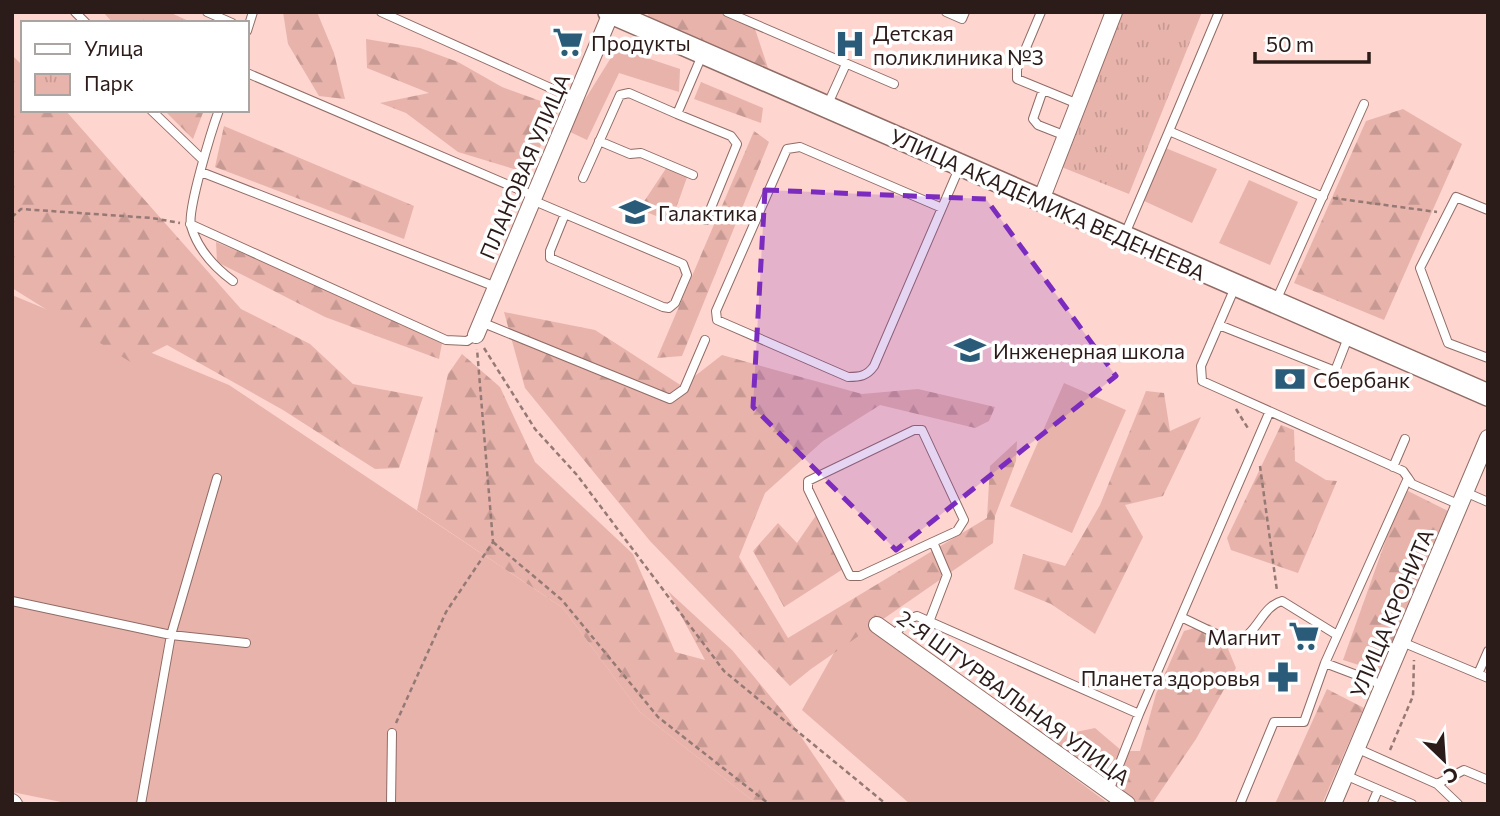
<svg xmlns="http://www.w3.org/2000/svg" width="1500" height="816" viewBox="0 0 1500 816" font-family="Commissioner,sans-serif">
<defs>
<pattern id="forest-firs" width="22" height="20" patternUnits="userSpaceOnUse" patternTransform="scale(1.75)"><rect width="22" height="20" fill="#e8b3ab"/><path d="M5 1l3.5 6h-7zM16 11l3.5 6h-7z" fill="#c79993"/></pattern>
<pattern id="park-tufts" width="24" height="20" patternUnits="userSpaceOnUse" patternTransform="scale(1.75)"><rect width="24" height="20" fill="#e8b3ab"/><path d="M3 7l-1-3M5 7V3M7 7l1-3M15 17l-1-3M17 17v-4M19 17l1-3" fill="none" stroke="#c79993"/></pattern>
</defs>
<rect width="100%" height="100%" fill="#fed5cf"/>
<path fill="#e8b3ab" d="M617 48 680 69 679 92 619 73 587 140 566 130Z
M1163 147 1217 169 1192 223 1142 200Z
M1249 180 1298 202 1270 265 1219 243Z
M12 295 229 385 563 608 640 712 757 804H71L12 792Z
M1064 383 1126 410 1072 533 1010 506Z
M855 615 1109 804H910L802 710Z"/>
<path fill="url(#forest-firs)" d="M103 12H169L193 23H113Z
M283 12H317L334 53 345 99 319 96 288 44Z
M647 12H721L755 29 769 71 655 32Z
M366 39 420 48 458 62 502 87 560 108 527 173 458 152 406 113 380 103 429 93 367 68Z
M12 55 23 66V110H65L241 309 310 344 353 384 423 397 399 468 375 469 283 410 167 345 132 363 12 288Z
M701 82 763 108 761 123 694 99Z
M1403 109 1462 144 1384 320 1294 283 1366 121Z
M164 110H204L193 139Z
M224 126 414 206 404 239 215 167Z
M754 131 769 142 682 356 657 358Z
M671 161 690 169 671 222 639 209Z
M216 242 443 338 439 359 325 317 217 262Z
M504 312 595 330 682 386 722 355 862 394 918 389 995 407 989 421 975 428 880 405 823 441 765 493 739 557 788 638 987 518 990 466 1017 441 1016 461 995 516 993 543 811 669 790 686 650 541 525 388Z
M462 354 500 387 535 462 633 554 675 652 705 660 668 591 732 650 789 719 847 804H757L640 712 563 608 417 510 448 374Z
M1146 391 1164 393 1170 431 1201 417 1163 496 1125 505 1143 537 1095 634 1051 604 1014 589 1023 554 1065 566 1100 505Z
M1281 425 1294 430 1295 461 1326 480 1337 481 1298 573 1231 550 1227 538Z
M1404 489 1448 511 1381 672 1343 660Z
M817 514 843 569 784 607 753 551 778 523 797 543Z
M1209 624 1221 632 1236 668 1196 739 1152 804H1119L1056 750 1051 722 1071 733 1095 728 1122 751H1140L1156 694 1184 631Z
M1327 689 1364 708 1322 804H1275Z"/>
<path fill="url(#park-tufts)" d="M1119 12H1202L1129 194 1059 166Z"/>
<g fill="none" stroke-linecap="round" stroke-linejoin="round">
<g stroke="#906c66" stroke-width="10">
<path id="service" d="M75 12 86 23
M207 12 232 23
M381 12 575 99
M727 12 894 84
M946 12 962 19 965 12
M1041 12 1017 69V79L1078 104
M247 31 253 12
M247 73 534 196
M1043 90 1033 119 1038 125 1066 136
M827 106 846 64
M151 110 202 159
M219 110C212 129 187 210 191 226 198 250 214 267 233 281
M677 114 731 136 737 144 706 220
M1169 131 1219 12
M599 141 630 154 641 153 693 175
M201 172 496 287
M583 178 620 95 629 93 677 114 703 53
M532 200 683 264 687 275 675 303 669 308 663 307 550 258V251L565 214
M942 208 800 147 787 149 716 311 717 320 848 377C860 377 867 376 874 366L960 166
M1488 210 1456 197 1420 268 1448 343 1488 358
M190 224 446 340 467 341 476 335
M1125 234 1169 131 1323 197
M1236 285 1201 366 1202 381 1403 471 1408 478
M1275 303 1364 104
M481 322 670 399 684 389 705 340
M1219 325 1335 371 1349 335
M1393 467 1405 439
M1465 492 1488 502
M12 601 171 635 246 643
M1181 617 1233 642C1258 637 1260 607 1282 601L1337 635
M929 622 947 575 933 542 957 531 964 520 922 430H914L808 481V489L850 576H860L933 542
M894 636 906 620 917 616 1139 714 1269 413
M1402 642 1488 678
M1325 663 1383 685
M1478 674 1488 651
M1356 748 1437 784 1458 804
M1345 775 1412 804
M1437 784 1464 770 1488 780
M1109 791 1139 714
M141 804 171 635 217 478
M391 804 392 733
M1240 804 1274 722H1304L1325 663 1408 478 1412 484 1460 505
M1372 804 1378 790"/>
</g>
<g stroke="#906c66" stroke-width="18">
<path id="minor" d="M1041 200 1114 12
M476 335 611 13
M877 625 1127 804
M12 802 14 804
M1333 804 1488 438"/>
</g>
<g stroke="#906c66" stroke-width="24">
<path id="tertiary" d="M609 12 1488 395"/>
</g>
<path stroke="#957975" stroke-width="2.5" stroke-dasharray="5 3.5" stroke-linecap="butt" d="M1333 198 1437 212
M12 217 21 209 152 218 180 223
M484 348 535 429 577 475 724 671 886 804
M1236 409 1249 430
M1260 466 1277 591
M493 542 562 600 658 717 769 804
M396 723 446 612 493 542 477 349
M1390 750 1413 696 1414 660"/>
<use href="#service" stroke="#fff" stroke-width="8"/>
<use href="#minor" stroke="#fff" stroke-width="16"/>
<use href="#tertiary" stroke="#fff" stroke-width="21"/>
</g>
<path fill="#7b2cbf" fill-opacity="0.2" stroke="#7b2cbf" stroke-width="5" stroke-dasharray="14 9" stroke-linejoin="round" d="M765 190 986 199 1116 376 896 550 753 407Z"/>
<defs>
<g id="supermarket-bare" transform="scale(2.415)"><path d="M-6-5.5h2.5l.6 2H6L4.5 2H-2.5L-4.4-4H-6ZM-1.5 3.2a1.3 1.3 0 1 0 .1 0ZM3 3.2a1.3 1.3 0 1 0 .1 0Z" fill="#2a5c7a" stroke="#fff" stroke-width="2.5" paint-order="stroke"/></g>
<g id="hospital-bare" transform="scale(2.415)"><path d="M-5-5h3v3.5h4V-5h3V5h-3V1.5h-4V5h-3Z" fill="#2a5c7a" stroke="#fff" stroke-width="2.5" paint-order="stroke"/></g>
<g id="school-bare" transform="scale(2.415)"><path d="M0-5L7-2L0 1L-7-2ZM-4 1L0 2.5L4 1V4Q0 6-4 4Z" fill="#2a5c7a" stroke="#fff" stroke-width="2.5" paint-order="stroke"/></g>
<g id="bank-bare" transform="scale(2.415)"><path d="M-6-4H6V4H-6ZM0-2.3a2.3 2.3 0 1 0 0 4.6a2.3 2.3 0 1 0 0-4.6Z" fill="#2a5c7a" stroke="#fff" stroke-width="2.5" paint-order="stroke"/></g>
<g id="pharmacy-bare" transform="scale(2.415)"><path d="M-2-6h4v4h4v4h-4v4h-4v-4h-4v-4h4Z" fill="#2a5c7a" stroke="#fff" stroke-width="2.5" paint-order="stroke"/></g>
</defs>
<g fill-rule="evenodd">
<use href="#supermarket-bare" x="568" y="42"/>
<use href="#hospital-bare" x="850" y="44"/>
<use href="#school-bare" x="635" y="212"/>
<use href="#school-bare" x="970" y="350"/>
<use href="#bank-bare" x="1290" y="379"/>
<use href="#supermarket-bare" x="1304" y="636"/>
<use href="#pharmacy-bare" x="1283" y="677"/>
</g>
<g text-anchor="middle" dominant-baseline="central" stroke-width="7" stroke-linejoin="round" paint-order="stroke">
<g font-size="21" fill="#2b1c1a" stroke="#fff" text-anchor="start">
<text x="873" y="32">Детская<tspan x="873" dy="24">поликлиника №3</tspan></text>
<text x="591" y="42">Продукты</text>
<text x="658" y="212">Галактика</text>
<text x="993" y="350">Инженерная школа</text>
<text x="1313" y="379">Сбербанк</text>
<text x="1281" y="636" text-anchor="end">Магнит</text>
<text x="1260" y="677" text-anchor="end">Планета здоровья</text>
</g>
<g font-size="21" fill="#2b1c1a" stroke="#fff">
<text transform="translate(524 166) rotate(-67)">ПЛАНОВАЯ УЛИЦА</text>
<text transform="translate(1048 204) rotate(24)">УЛИЦА АКАДЕМИКА ВЕДЕНЕЕВА</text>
<text transform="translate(1391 613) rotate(-67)">УЛИЦА КРОНИТА</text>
<text transform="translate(1014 697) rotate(36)">2-Я ШТУРВАЛЬНАЯ УЛИЦА</text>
</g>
</g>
<rect width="1500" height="816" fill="none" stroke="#2b1c1a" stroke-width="28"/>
<rect x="21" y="21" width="228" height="91" fill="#ffffff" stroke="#aaa4a3" stroke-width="2"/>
<rect x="35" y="44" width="35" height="10" fill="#ffffff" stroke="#aaa4a3" stroke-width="2"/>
<text x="84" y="56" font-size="21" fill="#2b1c1a">Улица</text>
<rect x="35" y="74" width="35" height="21" fill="url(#park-tufts)" stroke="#aaa4a3" stroke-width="2"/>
<text x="84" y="91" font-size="21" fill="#2b1c1a">Парк</text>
<g transform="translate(1444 760) rotate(155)" stroke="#ffffff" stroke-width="5" paint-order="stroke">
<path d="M0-5L12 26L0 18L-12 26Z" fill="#2b1c1a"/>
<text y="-10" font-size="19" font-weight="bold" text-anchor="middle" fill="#2b1c1a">С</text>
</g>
<path d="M1255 52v10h114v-10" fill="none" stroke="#2b1c1a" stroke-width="3.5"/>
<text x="1266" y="52" font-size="21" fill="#2b1c1a" stroke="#ffffff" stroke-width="5" paint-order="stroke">50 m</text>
</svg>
